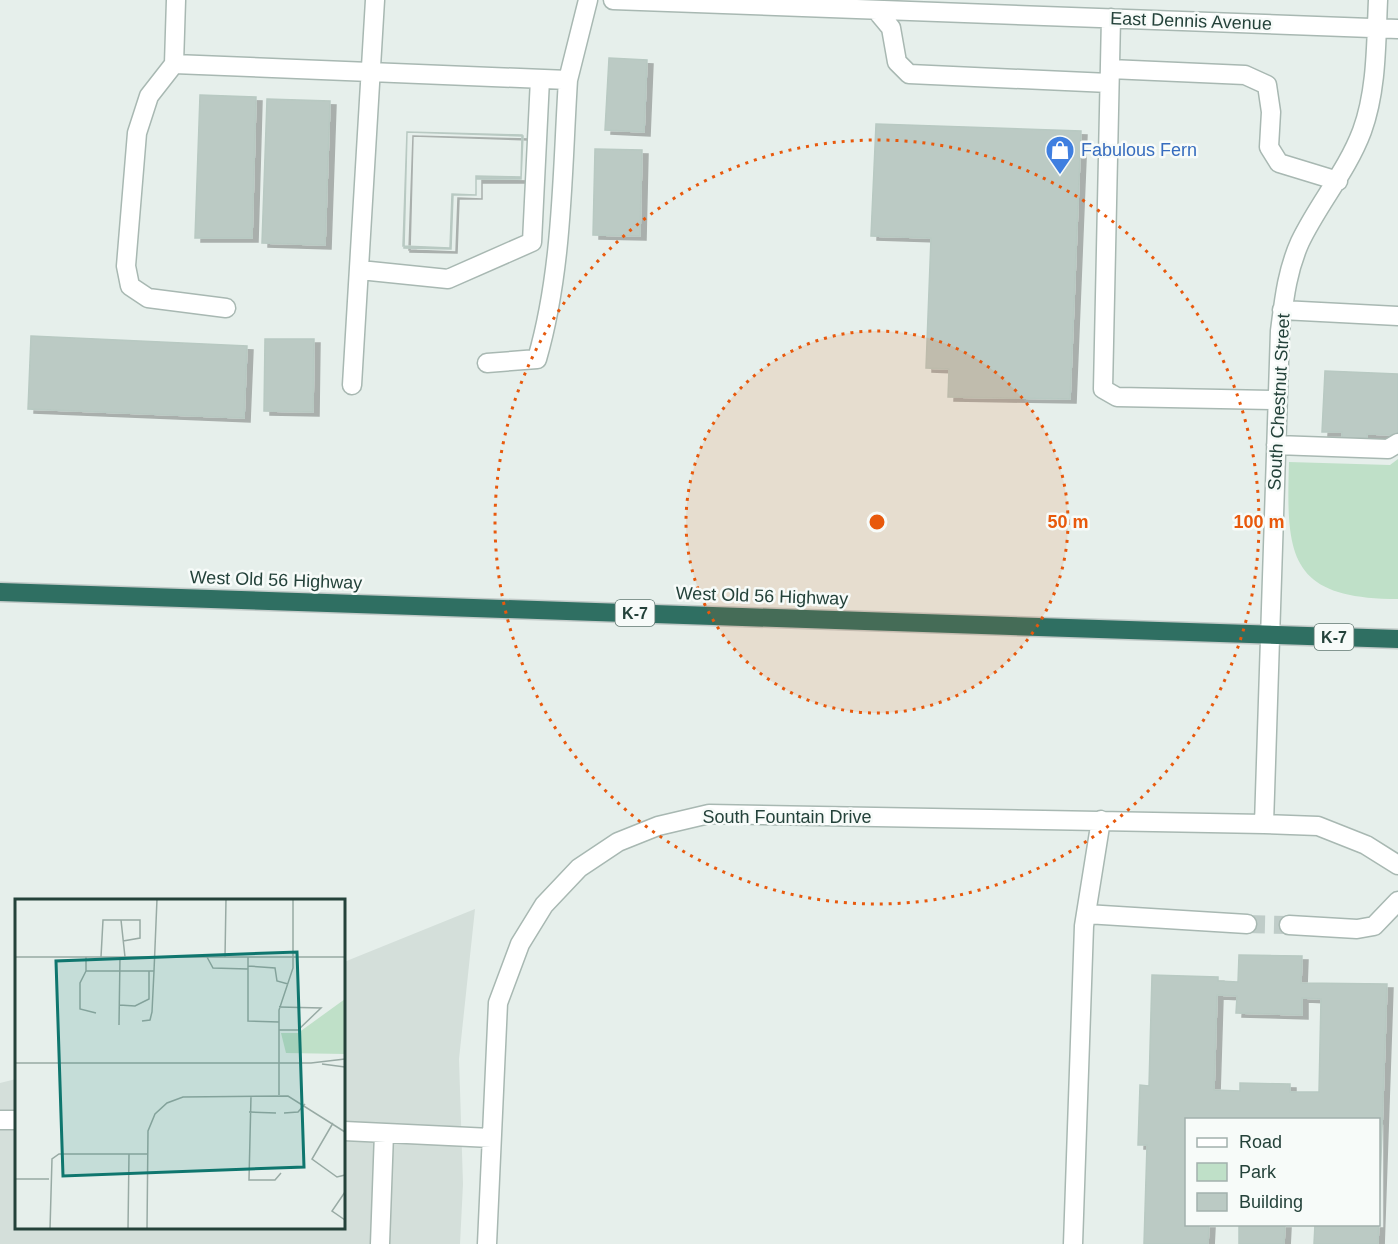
<svg xmlns="http://www.w3.org/2000/svg" width="1398" height="1244" viewBox="0 0 1398 1244" font-family="Helvetica,sans-serif">
<defs>
<filter id="shadow"><feDropShadow dx="6" dy="4" stdDeviation="0" flood-color="#0004"/></filter>
</defs>
<rect width="100%" height="100%" fill="#e6efeb"/>
<path fill="#d4dfda" d="M475 909 459 1059 463 1184 460 1244H0V1083L16 1079V1228H344V962Z"/>
<path fill="#bfe0c8" d="M1398 459V599C1289 599 1286 556 1289 462L1390 465Z"/>
<path fill="#bbcac4" stroke="#b8c9c2" stroke-width="1.5" fill-rule="evenodd" filter="url(#shadow)" d="M609 58 647 60 644 132 605 130Z
M200 95 256 97 252 238H195Z
M267 99 330 101 325 245 262 243Z
M876 124 1081 131 1070 399 948 397 949 369 926 368 931 238 871 236Z
M407 132 523 136 521 179H476V195H453L451 249 404 248Z
M407 132 522 135 521 177 476 176V195L452 194 450 248 403 246Z
M595 149 642 150 640 236 593 235Z
M31 336 247 346 244 418 28 409Z
M265 339H314L313 412 264 411Z
M1325 371 1398 374V435L1367 434V440L1342 439V432H1322Z
M1239 955 1302 956 1301 983 1387 984 1378 1244H1314L1315 1224H1378V1120H1186V1224H1209L1208 1244H1144L1147 1145H1138L1140 1085 1149 1086 1152 975 1218 977V981L1238 982ZM1217 995 1237 996 1236 1013 1302 1015V998L1321 999 1319 1092H1290V1084L1240 1083V1091L1214 1090Z
M1239 1224H1285L1284 1244H1239Z"/>
<g fill="none" stroke-linecap="round" stroke-linejoin="round">
<path stroke="#bfccc8" stroke-width="18" stroke-dasharray="18 9" stroke-linecap="butt" d="M1247 924 1289 925"/>
<g stroke="#a8b8b2" stroke-width="21">
<path id="minor" d="M176 0 174 64 568 80 588 0
M613 0 1398 29
M876 10 891 28 897 62 909 74 1109 83
M1111 18 1103 389 1117 397 1277 400
M174 64 149 96 137 133 126 266 130 286 148 298 226 308
M1110 69 1245 75 1267 85 1271 112 1269 147 1279 163 1338 181
M360 270 448 279 532 242 540 79
M1282 310 1398 316
M487 363 537 359C563 269 562 173 568 80
M352 385 375 0
M1276 445 1388 449 1398 443
M1264 824 1280 331C1284 300 1287 271 1300 242 1318 204 1347 171 1362 131 1377 90 1376 43 1378 0
M1086 914 1247 924
M1289 925 1357 929 1374 926 1398 901
M0 1120H16
M344 1131 491 1138
M380 1244 384 1133
M487 1244 498 1003 520 944 544 905 579 868 618 842 658 826 709 814 1264 824 1318 826 1366 845 1398 865
M1073 1244 1084 926 1101 820"/>
</g>
<g stroke="#c2cac8" stroke-width="21">
<path id="highway" d="M0 592 1398 639"/>
</g>
<use href="#minor" stroke="#fff" stroke-width="18"/>
<use href="#highway" stroke="#2f6f62" stroke-width="18"/>
</g>
<circle cx="877" cy="522" r="191" fill="#e8590c" fill-opacity=".12"/>
<g fill="none" stroke="#e8590c" stroke-width="3" stroke-dasharray="3 6">
<circle cx="877" cy="522" r="191"/>
<circle cx="877" cy="522" r="382"/>
</g>
<defs>
<g id="shop-pin" transform="scale(1.5)"><path d="M0 17L-7.5 6A9.5 9.5 0 1 1 7.5 6Z" fill="#3f7fe0" stroke="#f7fbf9"/><path d="M-5-2.5h2.3a2.7 3.5 0 0 1 5.4 0H5L5.5 6h-11ZM-1.5-2.5h3a1.5 2.3 0 0 0-3 0Z" fill="#fff"/></g>
</defs>
<g fill-rule="evenodd">
<use href="#shop-pin" x="1060" y="150"/>
</g>
<g text-anchor="middle" dominant-baseline="central" stroke-width="5" stroke-linejoin="round" paint-order="stroke">
<g fill="#f7fbf9" stroke="#637a73" stroke-width="1.5">
<rect x="615.5" y="600" width="39" height="26" rx="4.5"/>
<rect x="1314.5" y="624" width="39" height="26" rx="4.5"/>
</g>
<g font-size="16" font-weight="bold" fill="#24423a">
<text x="635" y="613">K-7</text>
<text x="1334" y="637">K-7</text>
</g>
<g font-size="18" fill="#24423a" stroke="#f7fbf9">
<text transform="translate(1191 21) rotate(2)">East Dennis Avenue</text>
<text transform="translate(1279 402) rotate(-87)">South Chestnut Street</text>
<text transform="translate(276 580) rotate(2)">West Old 56 Highway</text>
<text transform="translate(762 596) rotate(2)">West Old 56 Highway</text>
<text x="787" y="817">South Fountain Drive</text>
</g>
<g font-size="18" fill="#366cbe" stroke="#f7fbf9" text-anchor="start">
<text x="1081" y="150">Fabulous Fern</text>
</g>
</g>
<g transform="translate(15 899)">
<rect width="330" height="330" fill="#e6efeb"/>
<path d="M330 100V155L271 154 266 134H283Z" fill="#bfe0c8"/>
<path fill="none" stroke="#98aaa4" stroke-width="1.5" d="M106 21H125V39L108 42M0 58H330M71 58V72H139L142 0M86 58 88 21H106L110 58M192 58 198 69 233 70M210 58 211 0M233 58V122L264 123M233 67 260 69 262 82 273 85M71 72 65 84V110L81 114M104 106 120 107 134 100V72M127 122 135 121 137 113 139 72M104 126 105 58M264 131H283L306 109 264 108M0 164H296L330 160M307 165 330 168M264 196V111L278 69V0M236 197 234 281H260L266 274M234 213 261 214M269 214 283 213 290 205M318 224 297 260 322 278 330 276M0 280H34M330 293 317 312 330 321M35 330 37 260 44 255H132M113 330 114 255M132 330 133 232 140 215 152 204 168 198 273 197 330 233"/>
<path fill="#0f766e" fill-opacity="0.15" stroke="#0f766e" stroke-width="3" d="M282 53 289 268 48 277 41 62Z"/>
<rect width="330" height="330" fill="none" stroke="#24423a" stroke-width="3"/>
</g>
<circle cx="877" cy="522" r="9" fill="#e8590c" stroke="#f7fbf9" stroke-width="3"/>
<g font-size="18" text-anchor="middle" font-weight="bold" fill="#e8590c" stroke="#f7fbf9" stroke-width="5" stroke-linejoin="round" paint-order="stroke">
<text x="1068" y="528">50 m</text>
<text x="1259" y="528">100 m</text>
</g>
<rect x="1185" y="1118" width="195" height="108" fill="#f7fbf9" stroke="#a3b1ad" stroke-width="1.5"/>
<rect x="1197" y="1138" width="30" height="9" fill="#ffffff" stroke="#a3b1ad" stroke-width="1.5"/>
<text x="1239" y="1148" font-size="18" fill="#24423a">Road</text>
<rect x="1197" y="1163" width="30" height="18" fill="#bfe0c8" stroke="#a3b1ad" stroke-width="1.5"/>
<text x="1239" y="1178" font-size="18" fill="#24423a">Park</text>
<rect x="1197" y="1193" width="30" height="18" fill="#bbcac4" stroke="#a3b1ad" stroke-width="1.5"/>
<text x="1239" y="1208" font-size="18" fill="#24423a">Building</text>
</svg>
